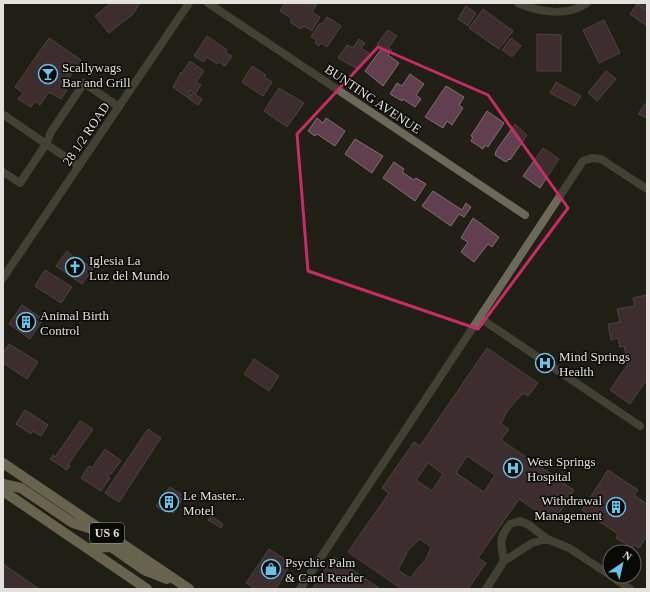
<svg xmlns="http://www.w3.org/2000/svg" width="650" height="592" viewBox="0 0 650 592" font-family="Georgia,serif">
<rect width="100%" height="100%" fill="#211f16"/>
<path fill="#613f4e" stroke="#7d7175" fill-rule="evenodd" d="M111 3H140L133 14 109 33 95 16Z
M285 3 317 4 312 12 320 17 312 31 304 26 301 29 290 22 292 19 280 11Z
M636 3H647V11Z
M637 4 647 11V26L630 14Z
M466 6 476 13 468 26 458 19Z
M483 9 513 31 499 49 469 28Z
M327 17 341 26 327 47 321 43 319 46 315 43 317 40 311 37 320 23 322 24Z
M604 20 620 53 599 63 583 30Z
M388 30 397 36 388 48 392 50 388 55 399 63 383 86 365 71 382 48 377 44Z
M537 34 561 35V71H537Z
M207 36 227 50 226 53 232 56 225 66 219 62 217 64 207 57 204 62 194 56Z
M49 38 81 60 63 87 67 90 61 99 49 92 40 105 35 101 31 107 18 99 23 93 15 87Z
M511 38 521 46 512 57 502 50Z
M359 39 365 43 361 48 369 53 358 69 338 58 347 45 353 48Z
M190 61 204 71 196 82 201 85 195 94 202 99 198 105 189 99 193 93 190 90 188 92 191 94 188 98 173 87 181 72 182 73Z
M252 66 266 75 264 77 272 82 263 96 242 82Z
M606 71 616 79 597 101 588 93Z
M410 74 424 84 416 95 421 99 415 107 403 99 402 101 390 94 397 83 402 86Z
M556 82 581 96 575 106 550 93Z
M446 86 464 97 459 105 463 108 452 125 447 121 443 128 425 117Z
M279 88 304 103 287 127 264 111Z
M646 103H647V118L638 114Z
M487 111 504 123 488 147 485 145 483 149 471 141 473 137 471 136Z
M317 118 323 123 326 118 345 131 335 146 317 134 315 136 308 131Z
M515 124 527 135 510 160 509 159 506 162 495 155 496 151Z
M355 139 383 156 372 173 345 154Z
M543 148 559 159 540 188 523 176Z
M394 162 404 169 402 172 414 180 416 178 426 184 415 201 383 178Z
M433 191 462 210 466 203 471 207 464 217 459 214 451 226 422 206Z
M473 218 499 237 492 247 488 244 474 262 461 252 468 242 461 238Z
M67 251 77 260 78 258 82 260 81 262 84 264 85 263 93 268 82 284 56 266Z
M45 270 72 287 61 303 35 286Z
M647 295V379L630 404 610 390 628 364 624 346 620 347 618 338 611 340 608 324 620 322 617 309 635 306 633 298Z
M22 305 43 319 30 339 9 324Z
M9 344 38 362 27 379 3 363V353Z
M487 348 538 383 528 396 523 393 507 411 501 424 509 429 501 440 557 478 561 472 567 477 563 483 574 490 553 522 519 499 478 558 486 563 468 589H402L348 552 389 493 382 488 414 442 420 446ZM467 456 495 475 484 492 456 473ZM428 463 443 474 432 491 416 480ZM420 539 431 547 426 559 410 578 398 570 409 549Z
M254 359 279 376 269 391 244 374Z
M25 410 48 425 41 436 33 431 31 434 16 424Z
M80 421 93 429 68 465 70 466 67 470 50 459 53 455 55 457Z
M148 429 161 438 119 502 105 493Z
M105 449 121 461 111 474 110 473 108 476 110 478 101 491 81 478 89 466 92 468Z
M608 470 638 490 634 495 647 504V536L639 548 634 545 632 548 616 538 618 534 582 510Z
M170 487 181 494 179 497 182 499 173 513 167 509 165 512 156 506Z
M211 516 223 524 221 528 208 520Z
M269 549 291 563 276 589H255L246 583Z
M334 557 380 589H312Z
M3 564 39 589H3Z"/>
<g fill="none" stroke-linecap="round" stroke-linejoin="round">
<path stroke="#6d695a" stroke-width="8" d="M3 116 4 115 46 144 20 183 3 172
M79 166 46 144 51 132 84 83 119 107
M480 318 640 426
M547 539 532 543 504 561C501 543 498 539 510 524L520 521 529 525 547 539 569 548 610 575
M611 576 630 589
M300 589 583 161 592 158 601 159 647 189
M486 589 504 561"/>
<path stroke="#6d695a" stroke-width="8" d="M208 3 525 215
M518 3C538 12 568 17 587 3"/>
<path stroke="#6d695a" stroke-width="8" d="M3 278 189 3"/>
<path stroke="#bdb595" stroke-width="10" d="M3 463 189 589
M3 484 21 488 73 523 98 531
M3 491 147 589
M87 548 111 547 144 570 167 579"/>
</g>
<path d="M0 0H650V592H0ZM378 47 488 95 568 208 478 329 308 271 297 134Z" fill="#211f16" fill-opacity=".55" fill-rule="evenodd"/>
<path fill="none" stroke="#c52c68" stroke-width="3" stroke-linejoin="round" d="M378 47 488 95 568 208 478 329 308 271 297 134Z"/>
<defs>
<g id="bar-ring" transform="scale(1)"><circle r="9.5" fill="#090905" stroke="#65c5ef" stroke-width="1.5"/><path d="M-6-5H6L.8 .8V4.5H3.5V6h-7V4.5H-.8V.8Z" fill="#65c5ef"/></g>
<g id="church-ring" transform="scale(1)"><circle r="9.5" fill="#090905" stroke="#65c5ef" stroke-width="1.5"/><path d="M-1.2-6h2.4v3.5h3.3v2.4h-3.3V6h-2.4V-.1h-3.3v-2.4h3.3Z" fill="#65c5ef"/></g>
<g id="building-ring" transform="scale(1)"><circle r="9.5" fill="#090905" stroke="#65c5ef" stroke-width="1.5"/><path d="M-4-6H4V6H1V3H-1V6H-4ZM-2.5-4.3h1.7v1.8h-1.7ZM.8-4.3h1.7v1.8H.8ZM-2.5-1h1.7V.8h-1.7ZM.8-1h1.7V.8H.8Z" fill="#65c5ef"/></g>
<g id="hospital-ring" transform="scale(1)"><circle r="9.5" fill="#090905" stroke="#65c5ef" stroke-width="1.5"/><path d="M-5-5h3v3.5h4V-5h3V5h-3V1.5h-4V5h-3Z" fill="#65c5ef"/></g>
<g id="shop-ring" transform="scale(1)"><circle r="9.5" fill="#090905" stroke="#65c5ef" stroke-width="1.5"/><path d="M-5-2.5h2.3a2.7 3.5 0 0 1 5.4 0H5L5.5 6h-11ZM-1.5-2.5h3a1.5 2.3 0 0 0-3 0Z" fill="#65c5ef"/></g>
</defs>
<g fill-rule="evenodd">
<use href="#bar-ring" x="48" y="74"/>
<use href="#church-ring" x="75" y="267"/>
<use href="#building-ring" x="26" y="322"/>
<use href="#hospital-ring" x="545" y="363"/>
<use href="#hospital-ring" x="513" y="468"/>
<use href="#building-ring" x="169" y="502"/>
<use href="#building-ring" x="616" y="507"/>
<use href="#shop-ring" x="271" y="569"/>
</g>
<g text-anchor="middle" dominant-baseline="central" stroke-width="3" stroke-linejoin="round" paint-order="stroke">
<rect fill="#090905" stroke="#a2a09b" stroke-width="1" x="90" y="523" width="34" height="20" rx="3"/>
<g font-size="12" font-weight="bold" fill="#e3e1db">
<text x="107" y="533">US 6</text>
</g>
<g font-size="13" fill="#e3e1db" stroke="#090905" text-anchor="start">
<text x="62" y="67">Scallywags<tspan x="62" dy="15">Bar and Grill</tspan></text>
<text x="89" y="260">Iglesia La<tspan x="89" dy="15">Luz del Mundo</tspan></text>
<text x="40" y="315">Animal Birth<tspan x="40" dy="15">Control</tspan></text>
<text x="559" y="356">Mind Springs<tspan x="559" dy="15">Health</tspan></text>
<text x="527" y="461">West Springs<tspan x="527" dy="15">Hospital</tspan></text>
<text x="183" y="495">Le Master...<tspan x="183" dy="15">Motel</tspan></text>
<text x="602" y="500" text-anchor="end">Withdrawal<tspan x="602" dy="15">Management</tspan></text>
<text x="285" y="562">Psychic Palm<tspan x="285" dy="15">&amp; Card Reader</tspan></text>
</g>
<g font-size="13" fill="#e3e1db" stroke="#090905">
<text transform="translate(373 99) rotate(34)">BUNTING AVENUE</text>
<text transform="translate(86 134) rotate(-56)">28 1/2 ROAD</text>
</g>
</g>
<rect width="650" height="592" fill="none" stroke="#e3e1db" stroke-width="8"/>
<g transform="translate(622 564) rotate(34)"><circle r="19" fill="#090905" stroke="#605f5b"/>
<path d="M0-3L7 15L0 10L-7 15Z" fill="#65c5ef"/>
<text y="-6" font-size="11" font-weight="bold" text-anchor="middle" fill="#e3e1db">N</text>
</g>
</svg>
